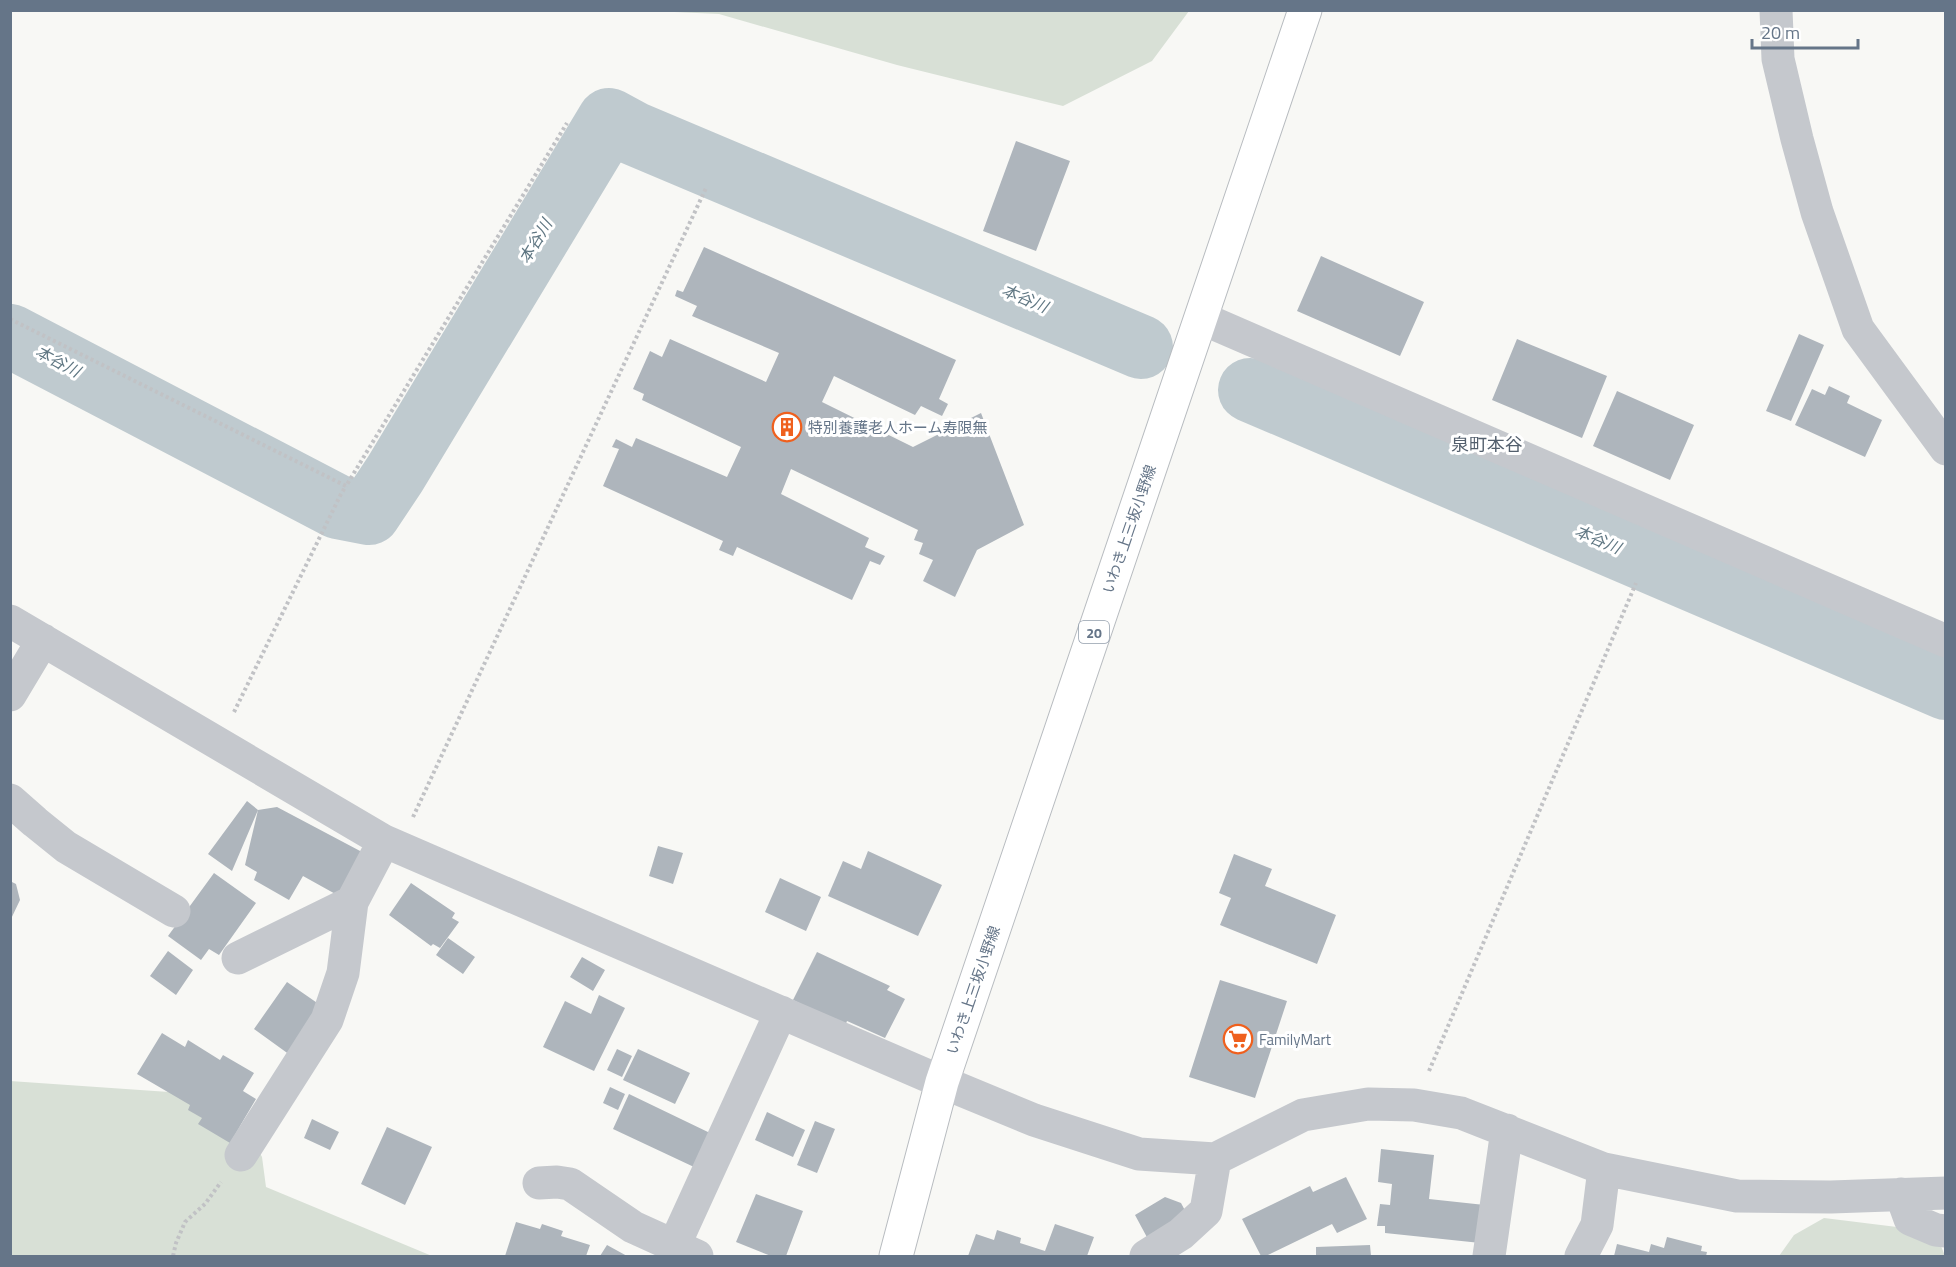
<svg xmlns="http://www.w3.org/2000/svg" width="1956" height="1267" viewBox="0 0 1956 1267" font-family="'Titillium Web','Noto Sans JP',sans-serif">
<rect width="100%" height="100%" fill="#f8f8f5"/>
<path fill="#d8e0d6" d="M652 11 1189 10V11L1152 61 1063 106 897 65 719 14Z
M10 1081 169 1092 247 1130 262 1157 266 1187 432 1256H11Z
M1824 1218 1897 1227 1941 1246 1945 1256H1779L1794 1235Z"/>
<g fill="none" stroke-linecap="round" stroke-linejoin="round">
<path stroke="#bfcacf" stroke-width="64" d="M10 336 338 507 369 513 395 474 609 120 633 133 1141 347
M1250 390 1946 688"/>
</g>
<path fill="#aeb5bc" d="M1016 141 1070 161 1036 251 983 231Z
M704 247 956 360 939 399 948 404 942 416 921 406 915 415 834 376 822 402 913 447 981 413 1024 525 977 550 955 597 923 581 933 560 919 554 923 543 914 540 918 530 791 469 781 494 869 538 865 547 885 556 880 565 870 561 852 600 737 547 733 556 719 550 723 541 603 486 619 449 612 447 616 439 632 447 636 438 727 477 741 447 642 400 644 394 633 389 650 351 662 357 670 339 766 382 779 353 692 316 697 306 675 296 677 290 683 292Z
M1321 256 1424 302 1400 356 1297 311Z
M1799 334 1824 345 1791 421 1766 411Z
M1517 339 1607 376 1582 438 1492 400Z
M1829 386 1850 396 1847 403 1882 420 1865 457 1795 425 1812 389 1825 395Z
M1617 391 1694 425 1670 480 1593 446Z
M247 801 258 810 277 807 362 852 339 896 303 876 289 900 254 880 257 872 245 865 258 810 232 871 208 854Z
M658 846 683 853 673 884 649 876Z
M868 851 942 885 918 936 828 896 843 861 861 869Z
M1234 854 1272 869 1265 886 1336 915 1317 964 1220 925 1231 898 1219 893Z
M214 873 256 903 219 955 209 949 201 960 168 936Z
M780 878 821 897 806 931 765 912Z
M10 881 16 884 20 900 10 921Z
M411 883 455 913 452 918 459 922 440 948 433 944 431 946 389 915Z
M448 938 475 957 463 974 436 955Z
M168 951 193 970 176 995 150 976Z
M817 952 890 986 887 990 905 999 885 1038 847 1021 845 1026 793 1000Z
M582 957 605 970 593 991 570 977Z
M1220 980 1287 1001 1255 1098 1189 1077Z
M287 982 323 1007 290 1055 254 1029Z
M599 995 625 1008 594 1071 543 1047 565 1001 591 1014Z
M162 1033 185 1047 188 1040 220 1060 223 1055 254 1073 243 1091 256 1099 230 1143 198 1124 202 1118 188 1110 190 1105 137 1074Z
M617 1049 632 1056 622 1077 607 1070Z
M638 1049 690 1073 675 1104 623 1080Z
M610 1087 625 1094 618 1110 603 1103Z
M629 1094 710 1133 694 1167 613 1129Z
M767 1112 805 1130 793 1157 755 1140Z
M312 1119 339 1132 330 1150 304 1138Z
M815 1121 835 1129 817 1173 797 1165Z
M387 1127 432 1147 405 1205 361 1184Z
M1381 1149 1434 1155 1429 1199 1494 1206 1490 1244 1385 1233V1226H1377L1380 1204 1390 1205 1392 1184 1378 1182Z
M1346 1177 1367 1219 1337 1233 1332 1224 1266 1256H1261L1242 1219 1310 1186 1313 1192Z
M756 1194 803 1211 786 1256H771L736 1242Z
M1165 1197 1181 1203 1189 1218 1149 1241 1135 1215Z
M516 1222 540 1229 542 1224 563 1231 561 1236 590 1245 586 1256H505Z
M1055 1224 1094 1237 1087 1256H968L976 1234 994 1240 997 1230 1021 1238 1020 1243 1045 1251Z
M1667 1237 1702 1246 1701 1251 1707 1252 1706 1256H1614L1617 1244 1649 1252 1651 1244 1664 1248Z
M607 1245 627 1256H600Z
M1370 1245 1371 1256H1316V1247Z"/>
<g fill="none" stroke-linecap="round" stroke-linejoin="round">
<g stroke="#b8bcc0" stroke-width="35">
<path id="major" d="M896 1256 942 1082 1305 10"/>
</g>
<path stroke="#c1c2c5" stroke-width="4" stroke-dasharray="3 3" stroke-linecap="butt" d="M10 319 346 486 567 123
M234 712 341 494 346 486
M413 817 706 188
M1429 1071 1636 583
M173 1256 176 1243 185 1222 205 1204 221 1182"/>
<path stroke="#c5c8cd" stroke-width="33" d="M1776 10 1778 59 1797 139 1817 212 1858 329 1946 449
M1201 318 1946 641
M10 621 384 841 942 1082 1034 1120 1139 1154 1215 1159 1303 1115 1368 1104 1414 1105 1461 1113 1604 1169 1737 1196 1831 1197 1946 1193
M10 695 43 640
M10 800 35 822 66 847 174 911
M238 958 352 902 384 841
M241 1155 327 1020 343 973 352 902
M539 1183 557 1182 570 1184 633 1227 697 1256
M1901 1194 1910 1219 1936 1230 1946 1231
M674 1246 781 1012
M1146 1256 1181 1234 1206 1211 1215 1159
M1489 1256 1507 1130
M1581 1256 1597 1225 1604 1169"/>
<use href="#major" stroke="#fff" stroke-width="33"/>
</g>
<defs>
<g id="building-ring" transform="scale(1.5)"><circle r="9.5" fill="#fff" stroke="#ef601e" stroke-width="1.5"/><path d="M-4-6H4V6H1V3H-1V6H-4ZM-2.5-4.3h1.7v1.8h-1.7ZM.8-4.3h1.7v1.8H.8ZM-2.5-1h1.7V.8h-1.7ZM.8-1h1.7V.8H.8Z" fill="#ef601e"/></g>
<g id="supermarket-ring" transform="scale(1.5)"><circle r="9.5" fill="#fff" stroke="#ef601e" stroke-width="1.5"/><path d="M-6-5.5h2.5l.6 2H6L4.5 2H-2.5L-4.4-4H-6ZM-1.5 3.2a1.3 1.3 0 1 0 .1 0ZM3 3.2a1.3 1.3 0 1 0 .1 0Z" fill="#ef601e"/></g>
</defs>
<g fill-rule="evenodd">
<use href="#building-ring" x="787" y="427"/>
<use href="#supermarket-ring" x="1238" y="1039"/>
</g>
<g text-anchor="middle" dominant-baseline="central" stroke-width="6" stroke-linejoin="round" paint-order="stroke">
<rect fill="#fff" stroke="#939eac" stroke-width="1.5" x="1079" y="621" width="30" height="22" rx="4.5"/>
<g font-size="14" font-weight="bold" fill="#657588">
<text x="1094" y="632">20</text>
</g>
<g font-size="15" fill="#657588" stroke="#fff" text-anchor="start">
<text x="808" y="427">特別養護老人ホーム寿限無</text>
<text x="1259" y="1039">FamilyMart</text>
</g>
<g font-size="15" fill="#657588" stroke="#fff">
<text transform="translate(1129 529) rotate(-71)">いわき上三坂小野線</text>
<text transform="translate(973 990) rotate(-71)">いわき上三坂小野線</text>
</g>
<g font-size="16" font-style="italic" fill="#607783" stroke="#fff">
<text transform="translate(535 241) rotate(-59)">本谷川</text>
<text transform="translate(1025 298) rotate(23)">本谷川</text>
<text transform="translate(58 361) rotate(28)">本谷川</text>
<text transform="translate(1598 539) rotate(23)">本谷川</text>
</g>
<g font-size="18" fill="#535f6d" stroke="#fff">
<text x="1487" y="444">泉町本谷</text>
</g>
</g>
<rect width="1956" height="1267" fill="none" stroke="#657588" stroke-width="24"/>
<path d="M1752 39v9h106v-9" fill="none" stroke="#657588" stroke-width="3"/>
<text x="1761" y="39" font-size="18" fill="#657588" stroke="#ffffff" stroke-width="4.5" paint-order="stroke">20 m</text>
</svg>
